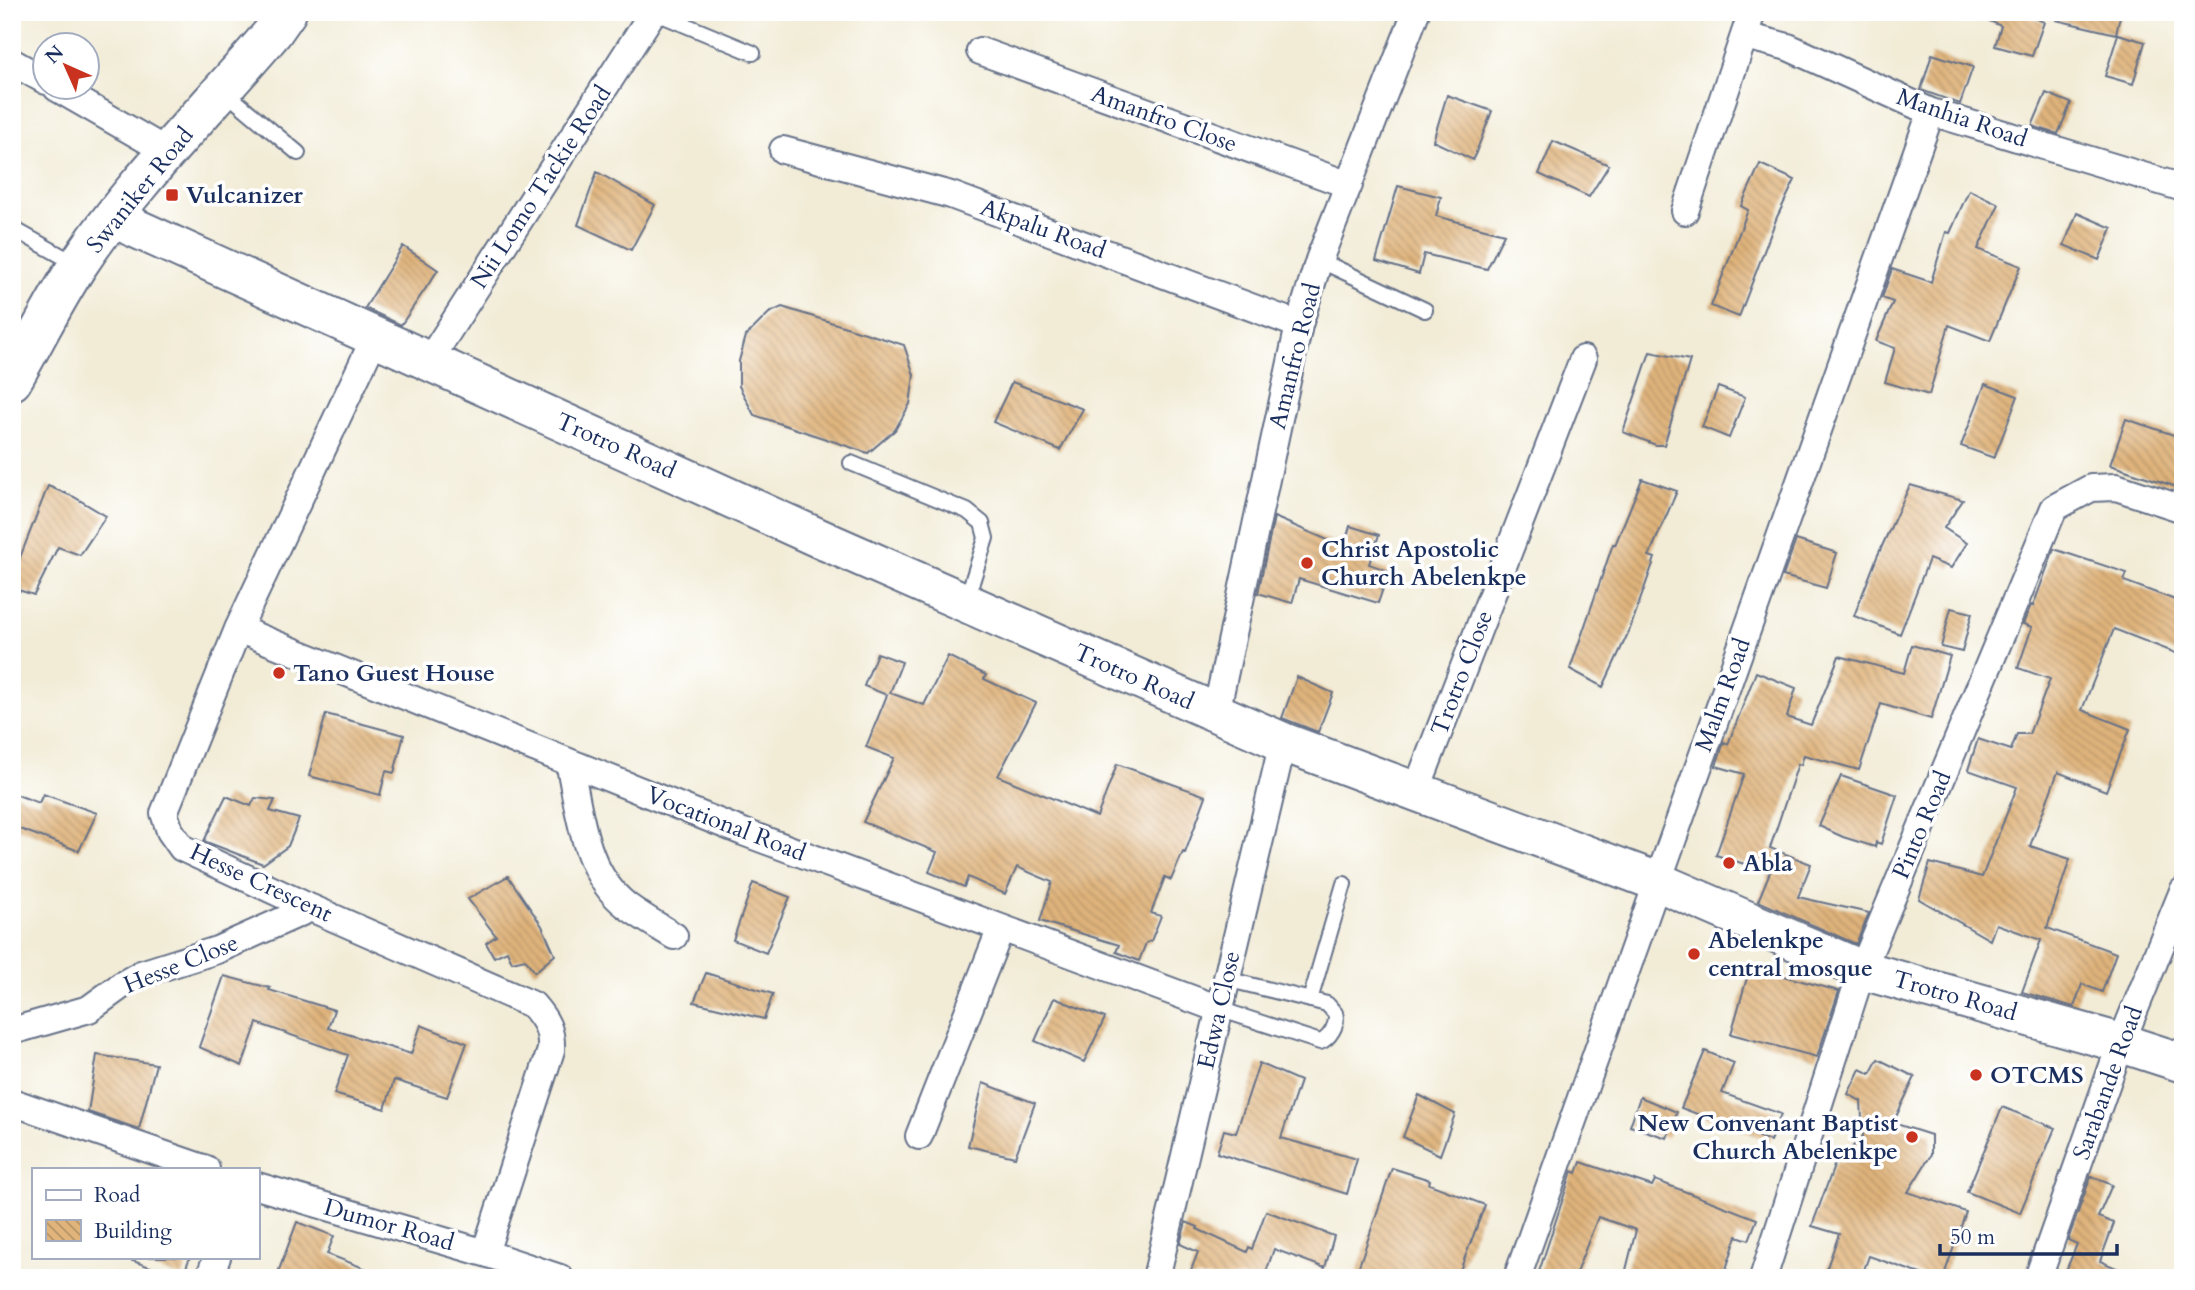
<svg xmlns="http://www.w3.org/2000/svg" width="2195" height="1290" viewBox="0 0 2195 1290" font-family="Cardo,serif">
<defs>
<pattern id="building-back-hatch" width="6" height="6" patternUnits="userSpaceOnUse" patternTransform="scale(1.75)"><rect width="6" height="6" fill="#e0b47b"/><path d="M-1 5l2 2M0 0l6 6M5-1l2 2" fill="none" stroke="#b59368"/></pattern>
</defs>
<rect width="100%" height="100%" fill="#fff"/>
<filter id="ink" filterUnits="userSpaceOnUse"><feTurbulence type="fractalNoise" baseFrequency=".0143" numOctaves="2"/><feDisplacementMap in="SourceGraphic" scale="14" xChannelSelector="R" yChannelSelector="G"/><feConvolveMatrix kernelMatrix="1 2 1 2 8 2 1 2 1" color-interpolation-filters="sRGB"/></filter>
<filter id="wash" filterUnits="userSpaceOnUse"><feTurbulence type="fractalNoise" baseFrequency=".00686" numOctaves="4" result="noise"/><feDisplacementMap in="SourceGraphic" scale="28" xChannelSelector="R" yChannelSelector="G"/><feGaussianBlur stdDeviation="1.57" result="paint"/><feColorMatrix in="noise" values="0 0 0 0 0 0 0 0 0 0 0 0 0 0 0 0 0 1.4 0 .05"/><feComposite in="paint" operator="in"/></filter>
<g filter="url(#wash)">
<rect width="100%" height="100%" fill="#f2ecd7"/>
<g id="blocks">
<path fill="url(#building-back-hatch)" d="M1970 12H2019L2044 22 2032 56 1995 46 2001 26Z
M2057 12H2121L2116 34 2056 20Z
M2118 34 2145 42 2133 84 2105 76Z
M1932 54 1973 67 1960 104 1921 90Z
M2046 93 2071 103 2058 134 2032 126Z
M1447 95 1492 111 1473 160 1433 141Z
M1553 141 1609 165 1589 197 1539 174Z
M1760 164 1795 180 1777 217 1739 317 1711 306 1748 210 1741 206Z
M597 172 655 205 631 250 578 225Z
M1398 186 1441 197 1436 216 1504 234 1487 269 1424 254 1419 274 1376 261Z
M1969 190 1999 204 1978 249 2021 266 1990 341 1949 325 1929 395 1885 382 1895 348 1876 341 1893 302 1882 298 1892 269 1931 282 1946 232 1950 233Z
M2077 213 2112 228 2099 260 2064 245Z
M403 246 438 270 401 325 365 308Z
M782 307 904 345 914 375 910 404 895 430 868 453 754 415 739 386V361L746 336 769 313Z
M1650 352 1690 360 1664 445H1656L1623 432Z
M1012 382 1083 409 1060 450 993 422Z
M1985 384 2018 396 1994 458 1961 446Z
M1718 387 1745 397 1729 438 1702 427Z
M2126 419 2183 438V489L2110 465Z
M1642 479 1677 491 1649 556 1655 558 1630 629 1603 687 1570 669 1613 544 1615 545Z
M1910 485 1963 500 1944 528 1967 543 1951 568 1929 559 1900 634 1854 616 1877 557Z
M48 486 74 497 106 516 80 555 58 547 34 595 12 588V578Z
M1274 517 1344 547 1350 526 1379 535 1369 564 1389 571 1378 603 1299 579 1292 603 1258 593Z
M1796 540 1837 553 1826 588 1783 576Z
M2054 549 2127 573 2124 581 2183 603V642L2178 654 2114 629 2082 710 2130 729 2106 791 2058 772 2030 846 2070 859 2047 928 2116 953 2102 992 2082 984 2074 1007 2022 992 2041 940 1996 924 1990 940 1919 899 1930 863 1982 877 2017 787 1968 770 1978 739 2011 750 2017 734H2029L2050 679 2018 668 2032 627 2023 624 2031 605 2033 606Z
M1951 608 1972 613 1962 652 1941 647Z
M1912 645 1950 656 1931 719 1881 704 1859 770 1804 755 1801 765 1798 764 1770 848 1811 864 1798 897 1869 913 1856 944 1758 901 1770 872 1716 855 1744 774 1716 766 1724 742 1728 744 1756 672 1796 688 1787 717 1811 725 1839 656 1904 673Z
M877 653 902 662 890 693 924 705 948 656 986 675 984 679 1036 703 998 776 1097 817 1117 764 1206 796 1185 853 1183 852 1171 880 1165 877 1151 913 1161 916 1151 941 1146 943 1139 961 1116 952 1119 945 1040 921 1052 882 1017 867 1005 894 968 877 964 887 929 872 937 852 863 822 894 758 866 747 887 695 864 686Z
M1297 677 1333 693 1318 732 1282 718Z
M326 714 404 735 394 773 386 771 380 795 309 776Z
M1841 776 1897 795 1881 844 1876 842 1875 847 1843 837 1819 826Z
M12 793 39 803 43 794 97 813 79 851 12 826Z
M226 796 251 806 255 798 275 800 270 811 299 819 288 846 263 864 204 841Z
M508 876 542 926 555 955 535 972 525 959 512 962 507 951 494 957 486 943 496 936 468 899Z
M753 883 790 897 766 953 733 940Z
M1750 967 1839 991 1817 1057 1731 1034Z
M706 973 773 994 764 1019 694 1002Z
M224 976 270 988 269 990 334 1010 328 1028 411 1054 421 1025 467 1043 447 1097 394 1080 385 1109 334 1094 348 1055 257 1023 242 1066 199 1047Z
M1054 998 1105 1018 1084 1062 1035 1041Z
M1705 1051 1734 1063 1722 1093 1781 1114 1770 1141 1681 1108Z
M97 1055 156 1064 139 1129 88 1112Z
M1878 1059 1915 1077 1893 1123 1931 1135V1155L1908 1192 1966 1212 1943 1278H1932L1869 1256 1861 1278H1837L1825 1273 1839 1234 1812 1226 1834 1166 1863 1136 1861 1101 1848 1094 1860 1069 1870 1074Z
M1259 1063 1300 1081 1281 1138 1357 1159 1347 1194 1217 1153 1224 1130 1236 1133Z
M983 1083 1035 1103 1015 1157 968 1146Z
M1419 1095 1455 1114 1440 1155 1403 1137Z
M1640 1097 1677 1112 1667 1138 1630 1126Z
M2002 1107 2055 1128 2020 1213 1967 1192Z
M1581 1162 1652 1186 1655 1180 1757 1219 1749 1240 1737 1236 1723 1278H1624L1636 1230 1598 1217 1574 1278H1537L1572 1171 1577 1173Z
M1392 1168 1430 1180 1429 1184 1485 1205 1457 1278H1355Z
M2091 1176 2112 1185 2098 1217 2114 1223 2100 1261 2139 1278H2063L2077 1244 2068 1240Z
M1266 1211 1334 1236 1325 1268 1274 1249 1264 1278H1188L1198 1252 1180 1244 1186 1222 1198 1227 1197 1229 1247 1252 1249 1247 1252 1249Z
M297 1222 334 1236 327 1254 385 1276 384 1278H276Z
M127 1257H190L182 1278 127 1259Z"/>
</g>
</g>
<g filter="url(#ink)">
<use href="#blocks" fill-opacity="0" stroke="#667188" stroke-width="2"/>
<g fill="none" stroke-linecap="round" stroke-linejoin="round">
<g stroke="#667188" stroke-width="18">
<path id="lane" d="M654 12 753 53
M224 91 298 153
M12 228 78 265
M1319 260 1425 310
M851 463 967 511 982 523 986 538 966 601
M1310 1000 1344 884
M1219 1009 1320 1042C1329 1039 1339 1024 1335 1013 1334 1012 1328 1005 1327 1004L1226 979"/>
</g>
<g stroke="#667188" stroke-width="30">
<path id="street" d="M1745 36 1788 47 1931 112 2183 188
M980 51 1349 185
M12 62 46 81
M57 88 168 152
M783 150 951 195 1299 325
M1685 211 1752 12
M375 337 238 629 164 813 170 831 182 848 311 908 533 1005C546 1020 552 1030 551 1050L485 1253
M429 361 653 12
M238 629 743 832 1219 1009
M1216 713 1299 325 1319 260 1416 12
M569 762C580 812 583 872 627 906 642 917 658 926 674 936
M1416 791 1583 359
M12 1031 89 1009 122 985 141 974 217 950 311 908
M12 1102 206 1169
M919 1136 1001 928
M257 1186 485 1253 560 1278
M209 1278 217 1257
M1156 1278 1283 742
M1517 1278 1931 112
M1763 1278 1862 970 2054 508 2091 488 2116 487 2183 509
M2038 1278 2121 1043 2183 891"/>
</g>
<g stroke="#667188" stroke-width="42">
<path id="secondary" d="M113 218 823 540 1283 742 1656 881 1862 970 2121 1043 2183 1063
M12 381C34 343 54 302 78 265 132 183 210 107 273 32L287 12"/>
</g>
<use href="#lane" stroke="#fff" stroke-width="14"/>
<use href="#street" stroke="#fff" stroke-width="26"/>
<use href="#secondary" stroke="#fff" stroke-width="38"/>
</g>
</g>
<g fill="#c8321e" stroke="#fff" stroke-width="2.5">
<rect x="165" y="188" width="14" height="14" rx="3.5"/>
<circle cx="1307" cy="563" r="7"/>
<circle cx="279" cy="673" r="7"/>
<circle cx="1729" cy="863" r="7"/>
<circle cx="1694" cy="954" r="7"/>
<circle cx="1976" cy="1075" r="7"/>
<circle cx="1912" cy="1137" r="7"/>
</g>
<g text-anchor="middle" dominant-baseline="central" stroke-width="7" stroke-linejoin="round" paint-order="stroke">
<g font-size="24" fill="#1b2f5e" stroke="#fff">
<text transform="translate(1962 118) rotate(19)">Manhia Road</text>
<text transform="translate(1164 119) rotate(20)">Amanfro Close</text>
<text transform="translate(541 187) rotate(-57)">Nii Lomo Tackie Road</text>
<text transform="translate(140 190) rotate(-51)">Swaniker Road</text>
<text transform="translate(1043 229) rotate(20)">Akpalu Road</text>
<text transform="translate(1295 356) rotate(-76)">Amanfro Road</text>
<text transform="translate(616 446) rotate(24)">Trotro Road</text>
<text transform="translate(1462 673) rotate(-69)">Trotro Close</text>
<text transform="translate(1134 677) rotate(24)">Trotro Road</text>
<text transform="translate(1723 695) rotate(-70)">Malm Road</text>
<text transform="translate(726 824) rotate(21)">Vocational Road</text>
<text transform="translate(1922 825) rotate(-67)">Pinto Road</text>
<text transform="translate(261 883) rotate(25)">Hesse Crescent</text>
<text transform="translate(181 964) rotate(-22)">Hesse Close</text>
<text transform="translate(1955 996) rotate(16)">Trotro Road</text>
<text transform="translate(1219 1010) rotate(-77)">Edwa Close</text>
<text transform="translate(2108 1083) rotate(-70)">Sarabande Road</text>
<text transform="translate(389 1225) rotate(16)">Dumor Road</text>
</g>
<g font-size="24" font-weight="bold" fill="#1b2f5e" stroke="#fff" text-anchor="start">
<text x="186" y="195">Vulcanizer</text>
<text x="1321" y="549">Christ Apostolic<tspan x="1321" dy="28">Church Abelenkpe</tspan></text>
<text x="293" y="673">Tano Guest House</text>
<text x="1743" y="863">Abla</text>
<text x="1708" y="940">Abelenkpe<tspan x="1708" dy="28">central mosque</tspan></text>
<text x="1990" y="1075">OTCMS</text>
<text x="1898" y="1123" text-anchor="end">New Convenant Baptist<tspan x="1898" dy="28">Church Abelenkpe</tspan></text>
</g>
</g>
<rect width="2195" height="1290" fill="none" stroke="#fff" stroke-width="42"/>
<rect x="32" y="1168" width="228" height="91" fill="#ffffff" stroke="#a4acbf" stroke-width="2"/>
<rect x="46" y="1190" width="35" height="10" fill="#ffffff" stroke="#a4acbf" stroke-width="2"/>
<text x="94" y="1202" font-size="21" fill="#1b2f5e">Road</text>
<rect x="46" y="1220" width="35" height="21" fill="url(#building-back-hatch)" stroke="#a4acbf" stroke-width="2"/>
<text x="94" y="1238" font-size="21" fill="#1b2f5e">Building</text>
<g transform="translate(66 66) rotate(315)"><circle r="33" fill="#ffffff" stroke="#a4acbf" stroke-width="2"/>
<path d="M0-5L12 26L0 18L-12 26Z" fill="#c8321e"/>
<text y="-10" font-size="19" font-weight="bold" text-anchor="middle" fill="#1b2f5e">N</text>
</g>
<path d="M1940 1244v10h177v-10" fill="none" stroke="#1b2f5e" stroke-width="3.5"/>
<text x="1950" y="1244" font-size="21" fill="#1b2f5e" stroke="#ffffff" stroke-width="5" paint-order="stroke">50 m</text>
</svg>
